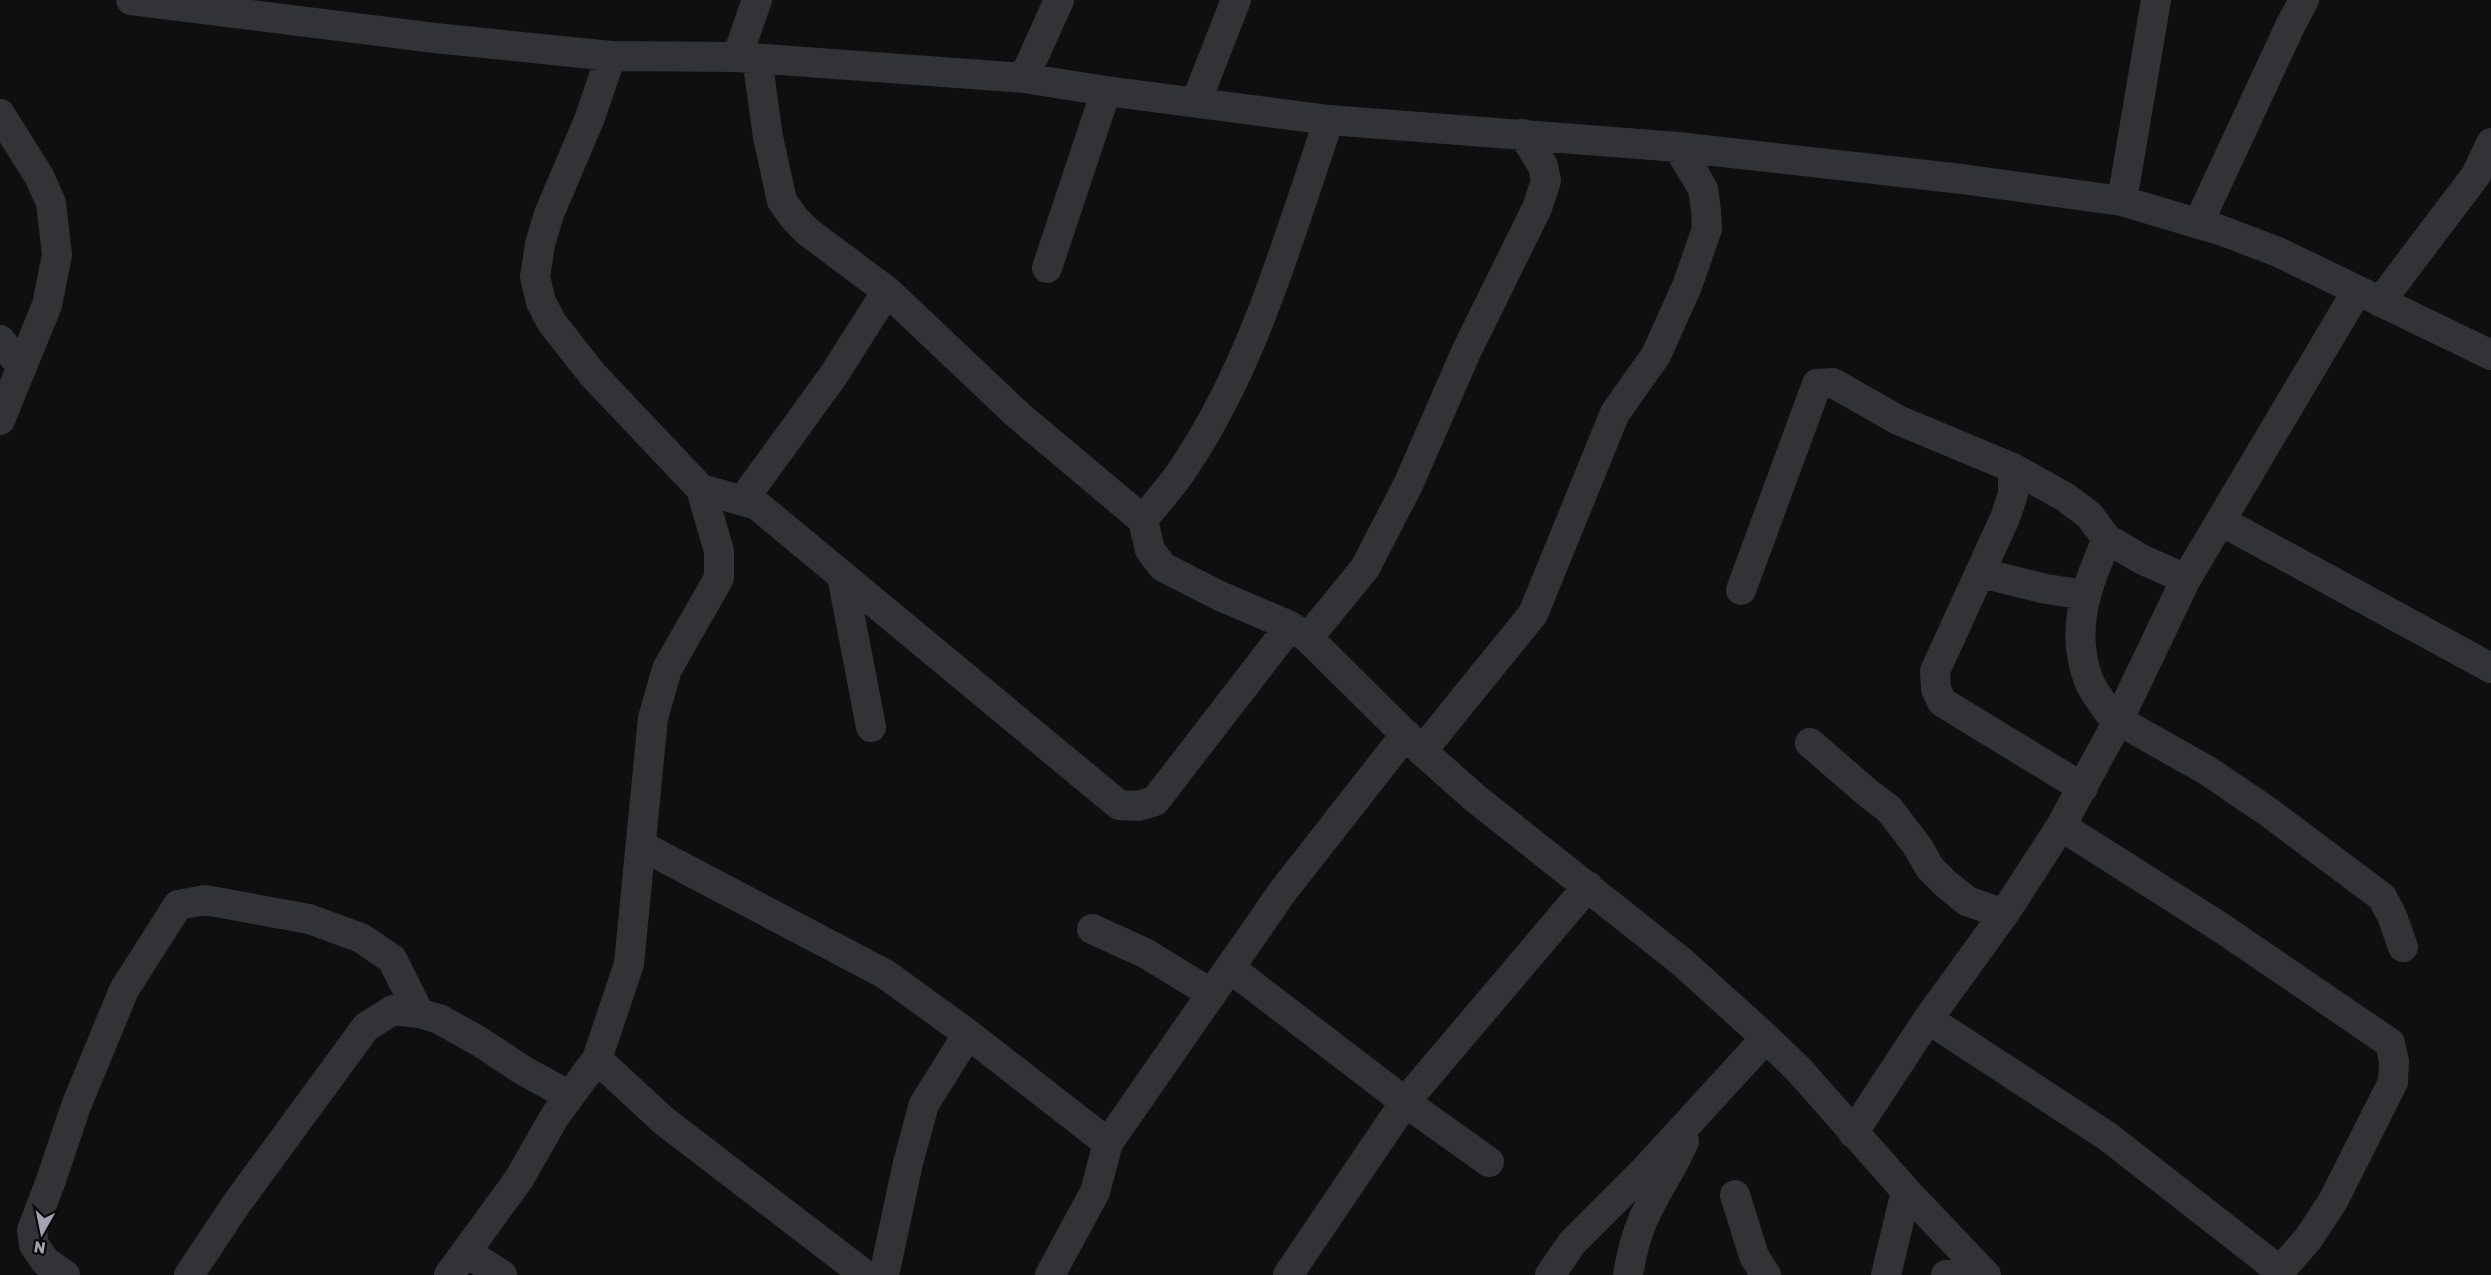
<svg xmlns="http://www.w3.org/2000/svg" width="2491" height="1275" viewBox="0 0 2491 1275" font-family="Rubik,sans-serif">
<rect width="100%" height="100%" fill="#0f0f10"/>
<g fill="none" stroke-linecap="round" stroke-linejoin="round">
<path stroke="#323337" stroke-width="30" d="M131 0 435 38 611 56 737 57 1024 78 1106 91 1329 120 1678 147 1962 179 2122 201 2220 230 2278 252 2491 355
M737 57 757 0
M757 58 768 137 782 201 795 219 808 232 887 291 1018 415 1143 520 1150 550 1163 567 1220 596 1290 626 1308 638 1422 751 1475 798 1682 962 1766 1038 1799 1070 1906 1191 1986 1275
M1024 78 1059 0
M1196 102 1236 0
M0 114 39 176 51 203 57 255 47 305 0 420
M2122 201 2156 0
M2198 224 2291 24 2304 0
M1047 268 1106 91
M2380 302 2476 175 2491 143
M0 340 22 367
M2013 468V494L2005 518 1935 671 1936 689 1942 702 2083 788
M701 489 757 505 1119 805 1138 806 1155 801 1290 626
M743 500 833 376 887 291
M1143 520C1157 502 1173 485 1185 466 1255 361 1288 238 1329 120
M2221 521 2491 668
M2107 539C2087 586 2069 630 2089 681 2095 696 2108 710 2117 723
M1981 573 2046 589 2086 595
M842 576 871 727
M1741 590 1817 384 1833 383 1898 420 2013 468 2065 497 2089 515 2107 539 2143 560 2186 579
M1308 638 1365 568 1408 485 1466 352 1537 208 1546 181 1543 166 1523 134
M2118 720 2208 771 2267 811 2382 897 2392 916 2403 947
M1810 743 1869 794 1889 809 1918 847 1930 868 1946 884 1967 901 2004 914
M1422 751 1533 614 1615 413 1656 355 1687 286 1707 229 1706 210 1703 189 1678 147
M642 846 885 974 968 1034 1108 1143
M1092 929 1145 953 1212 994
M1230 968 1405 1102 1489 1162
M1928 1019 2107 1136 2280 1271 2308 1239 2333 1201 2393 1082 2394 1061 2390 1043 2220 927 2061 826
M597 1059 664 1121 865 1275
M1853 1133 1928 1019 2004 914 2061 826 2117 723 2186 579 2357 291
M1735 1195 1754 1256 1766 1275
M466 1252 502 1275
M65 1275 45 1261 34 1245 32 1230 50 1183 76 1106 124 990 178 905 205 900 309 919 361 938 392 959 419 1013
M189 1275 237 1203 366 1027 393 1010 419 1013 439 1019 477 1040 524 1071 570 1096
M449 1275 519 1179 555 1116 597 1059 629 964 653 718 667 669 719 578V551L701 489 593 375 552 323 541 302 535 277 540 244 549 214 589 120 611 56
M884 1275 908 1163 924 1104 968 1034
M1050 1275 1095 1192 1108 1143 1283 891 1406 734
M1288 1275 1405 1102 1588 886
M1550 1275 1572 1243 1645 1170 1766 1038
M1628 1275C1631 1256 1635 1238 1643 1220 1654 1193 1673 1168 1684 1141
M1886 1275 1906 1191
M1946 1275 1980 1269"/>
</g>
<g transform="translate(42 1233) rotate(189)" stroke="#0a0a0b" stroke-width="4.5" paint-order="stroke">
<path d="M0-4.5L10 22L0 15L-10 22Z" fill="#a2a4b0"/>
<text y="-9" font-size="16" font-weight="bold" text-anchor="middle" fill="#a2a4b0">N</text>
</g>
</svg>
